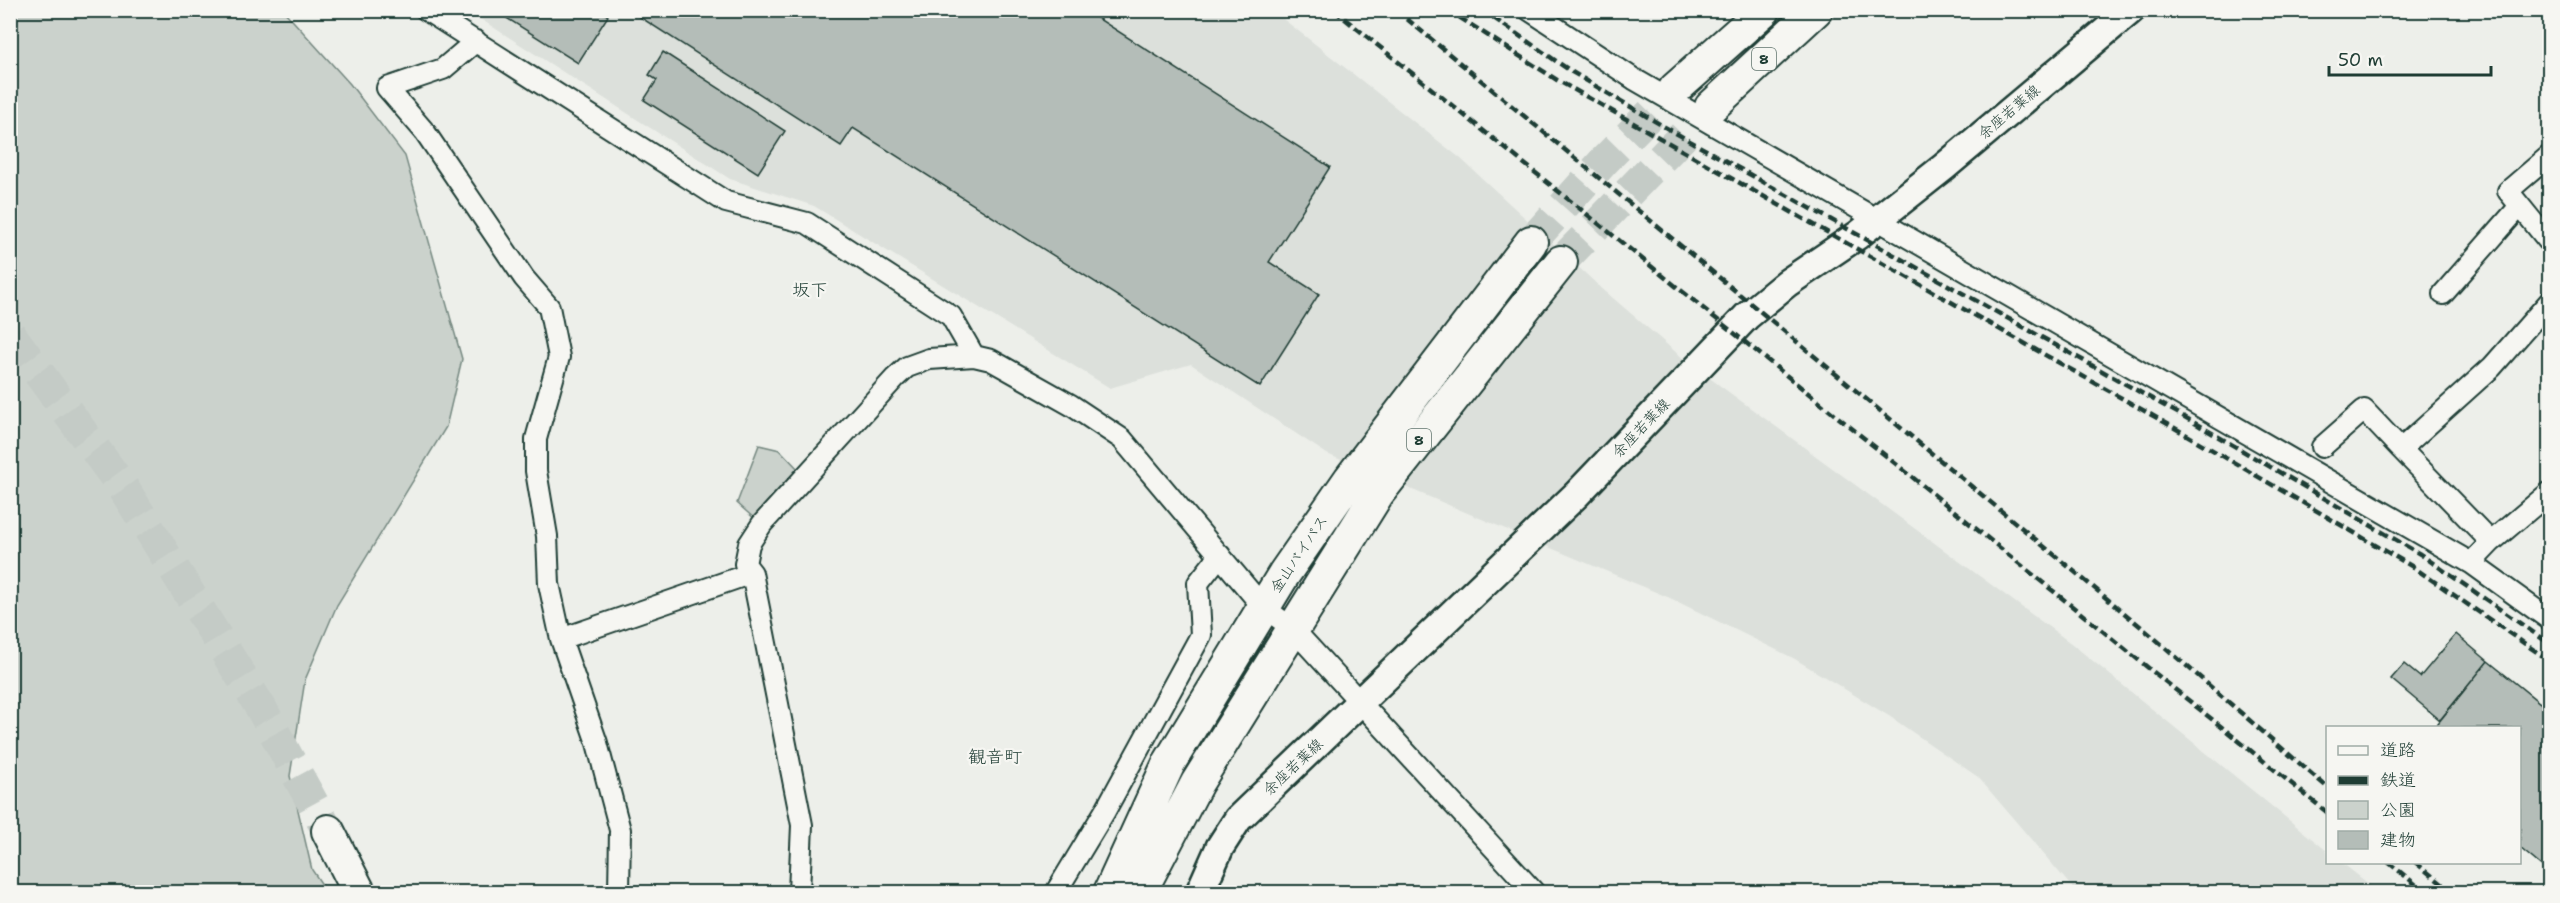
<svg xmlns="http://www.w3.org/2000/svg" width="2560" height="903" viewBox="0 0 2560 903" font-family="'Shantell Sans','Klee One',sans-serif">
<rect width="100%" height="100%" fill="#edefea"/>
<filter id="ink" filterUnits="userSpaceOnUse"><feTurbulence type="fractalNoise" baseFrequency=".0167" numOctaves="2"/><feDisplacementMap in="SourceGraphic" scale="12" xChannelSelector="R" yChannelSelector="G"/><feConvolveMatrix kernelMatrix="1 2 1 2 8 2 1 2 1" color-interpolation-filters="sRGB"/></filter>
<g filter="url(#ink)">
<path fill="#dce0db" d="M468 11H1273L1460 158 1599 286 1685 360 2072 644 2327 851 2328 862 2342 863 2379 892H2076L1978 777 1889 716 1795 659 1670 598 1327 454 1191 364 1110 388 814 206 730 179Z"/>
<path fill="#cbd2cc" stroke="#758880" stroke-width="1.5" d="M10 11H284L350 84 405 156 462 359 446 427 337 605 305 680 290 776 312 870 327 892H11Z
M759 445 780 450 799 470 756 520 737 503Z"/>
<path fill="#b4bdb8" stroke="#1f3d34" stroke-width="1.5" d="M494 10H600L608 16 578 63Z
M629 10H1085L1330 167 1269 262 1319 294 1260 387 853 128 841 146Z
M663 52 785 131 758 173 644 100 657 80 649 75Z
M2456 634 2488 661 2440 720 2391 679 2404 664 2420 677Z
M2488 661 2550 711V873L2520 848V728H2434Z"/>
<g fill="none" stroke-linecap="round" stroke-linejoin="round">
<path stroke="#c4cbc6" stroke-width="32" stroke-dasharray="32 16" stroke-linecap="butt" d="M1531 242 1604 161 1675 89
M1561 262 1711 107
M10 334 124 489 261 708 328 831"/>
<g stroke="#1f3d34" stroke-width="24">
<path id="minor" d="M426 10 726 202 807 223 951 316 974 356
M1529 10 1634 79 2471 563 2550 620
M476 41 443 69 387 88 425 132 524 278 549 307 559 357 536 439V471L547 536 549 584 561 639 597 743 620 830 619 892
M2550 155 2508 191 2550 243
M2443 294 2520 206
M2322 447 2364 410 2401 449
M2491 542 2401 449 2492 367 2550 301
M2471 563 2491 542 2550 492
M561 639 752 573
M799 892 802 825 752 573 745 564 749 544 762 524 895 378 907 367 929 359 974 356 991 360 1071 405 1122 439 1263 607 1292 628 1534 892
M1056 892 1105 811 1201 635 1198 583 1220 555"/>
</g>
<g stroke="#1f3d34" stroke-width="32">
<path id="secondary" d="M1200 892 1220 847 1238 819 1577 494 1747 316 1787 283 1858 235 1944 167 2131 10"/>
</g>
<g stroke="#1f3d34" stroke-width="36">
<path id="trunk" d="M1675 89 1764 10
M1711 107 1816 10
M328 831 359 892
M1110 892 1169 763 1284 574 1350 479 1531 242
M1140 892 1197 783 1378 493 1561 262"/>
</g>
<use href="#minor" stroke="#f6f6f2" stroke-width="20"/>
<use href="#secondary" stroke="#f6f6f2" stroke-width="27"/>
<use href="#trunk" stroke="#f6f6f2" stroke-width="32"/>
<path stroke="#1f3d34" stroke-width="4.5" stroke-dasharray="9 4.5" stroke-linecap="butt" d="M1334 10 2328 813
M1396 10 1982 495 2152 636 2328 788
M1448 10 1557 80 2173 427 2413 567 2550 661
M1482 10 1572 72 1663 126 2181 415 2420 554 2550 644
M2388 862 2425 892
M2415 862 2452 892"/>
</g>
</g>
<g text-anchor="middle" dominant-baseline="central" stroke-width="4.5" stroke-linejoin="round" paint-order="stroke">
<g fill="#f6f6f2" stroke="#60746d" stroke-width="1.5">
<rect x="1752" y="48" width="24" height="22" rx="4.5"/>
<rect x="1407" y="429" width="24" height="22" rx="4.5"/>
</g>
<g font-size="14" font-weight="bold" fill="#1f3d34">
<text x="1764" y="59">8</text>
<text x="1419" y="440">8</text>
</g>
<g font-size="15" fill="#1f3d34" stroke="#f6f6f2">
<text transform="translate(2009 112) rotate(-40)">余座若葉線</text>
<text transform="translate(1641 428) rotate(-46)">余座若葉線</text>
<text transform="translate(1299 554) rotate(-56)">金山バイパス</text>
<text transform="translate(1293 767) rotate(-43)">余座若葉線</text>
</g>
<g font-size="18" fill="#1f3d34" stroke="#f6f6f2">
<text x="810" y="290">坂下</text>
<text x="995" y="757">観音町</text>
</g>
</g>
<rect width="2560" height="903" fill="none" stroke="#f6f6f2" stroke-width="36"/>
<rect x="18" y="18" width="2524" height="867" fill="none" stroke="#1f3d34" stroke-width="2" filter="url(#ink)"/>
<rect x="2326" y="726" width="195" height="138" fill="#f6f6f2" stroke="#a0aca6" stroke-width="1.5"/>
<rect x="2338" y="746" width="30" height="9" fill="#f6f6f2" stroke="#a0aca6" stroke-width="1.5"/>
<text x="2380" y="756" font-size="18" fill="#1f3d34">道路</text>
<rect x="2338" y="776" width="30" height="9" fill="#1f3d34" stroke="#a0aca6" stroke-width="1.5"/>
<text x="2380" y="786" font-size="18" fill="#1f3d34">鉄道</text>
<rect x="2338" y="801" width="30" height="18" fill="#cbd2cc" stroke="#a0aca6" stroke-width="1.5"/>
<text x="2380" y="816" font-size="18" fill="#1f3d34">公園</text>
<rect x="2338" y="831" width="30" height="18" fill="#b4bdb8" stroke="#a0aca6" stroke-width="1.5"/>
<text x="2380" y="846" font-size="18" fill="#1f3d34">建物</text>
<path d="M2329 66v9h162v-9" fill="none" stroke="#1f3d34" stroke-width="3"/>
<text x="2338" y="66" font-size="18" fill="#1f3d34" stroke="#f6f6f2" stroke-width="4.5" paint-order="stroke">50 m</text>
</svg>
